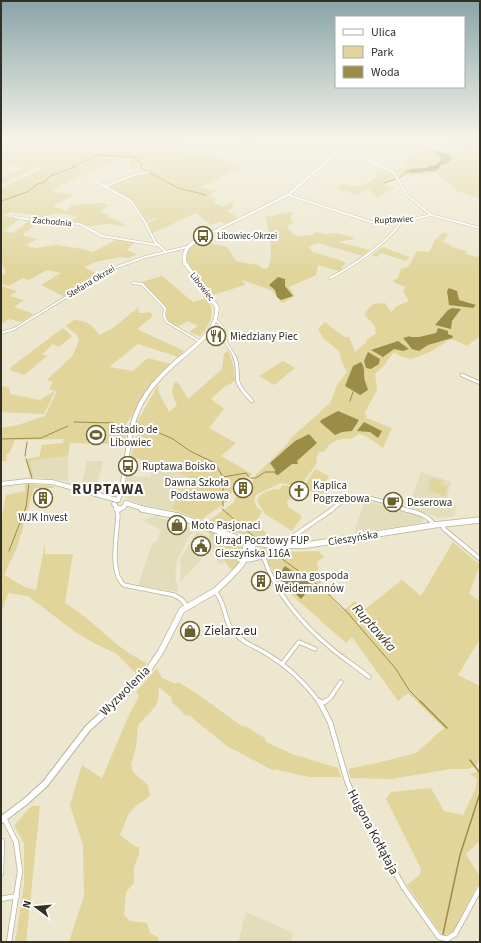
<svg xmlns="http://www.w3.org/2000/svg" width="481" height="943" viewBox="0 0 481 943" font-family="'Source Sans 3',sans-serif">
<rect width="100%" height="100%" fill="#ece7ce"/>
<path fill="#e3ddbc" d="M68 456V481L34 477 30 461Z
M87 461H103L95 491 81 486Z
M156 463 192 479 179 494 170 510 131 503 124 496 127 476 150 477 153 465Z
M421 472 451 482 446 502 457 506 454 516 442 518 408 508Z
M365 500 394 508 424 518 422 523 354 533Z
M159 515 158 517 195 530 188 538 177 561 175 576 178 592 138 585 153 542 156 543 161 530 144 521 148 518Z
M197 531 215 540 220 546 225 562 220 565 209 544 202 554 200 561 180 582 181 563 179 561Z
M246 912 293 933 291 942H238Z"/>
<path fill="#e1d59c" d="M1 140H188L174 149 186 151V153L202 157 217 158 242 167 200 187 211 190 220 189 209 195 216 199 214 202 222 207 232 202 233 208 227 210 237 218 225 224 220 221 211 225 196 213 151 234 148 223 158 218V217L146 222 130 200 104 186 150 169C142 164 138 167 131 170L129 166 131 159H117L116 161 72 180 52 191C58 192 68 195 74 194L53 206 67 211 72 205 103 203 108 205 100 212 110 215 108 217 122 223 126 227 108 224 88 226 67 223 78 217C63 212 54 211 41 220L32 219 36 215 10 212 4 216 20 219 3 231 13 233 30 220 40 221 22 235 38 239 27 244 29 247 36 248 56 245 83 249 93 252 118 239 135 242 127 250 137 254 128 258 120 257 95 262 84 267 99 275 65 297 41 285 61 273 47 270 29 280 23 278 9 286 1 284V276L6 273 2 264H1V188L42 169 37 167 5 183 1 181V178L22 169 15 166 14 163 1 168Z
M203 140H233V141C240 142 246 140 252 140 262 139 272 140 282 141L281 142 262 140 253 143 270 148 261 153 243 144Z
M451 140 458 141 459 140H480V198L455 191V188C444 181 436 166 423 176L418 174 413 176 406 175 399 179 395 173 390 170 407 168 404 164 407 160 405 159 413 149 418 147 405 143 407 142 435 147V150L453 153 459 146 450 143Z
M385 170 392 173 396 178 384 185 389 188 393 186 394 188 377 198 368 189 358 195 336 189 342 184C356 188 366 185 378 177L374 171Z
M291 212 293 213 290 220 294 222 287 227 293 234 298 236 312 235 316 232 326 234 334 233 349 236 355 239 338 242 370 250 363 256 318 243 308 247 313 252 337 259 346 263 339 271 318 265 316 275 289 287 295 296 282 303 271 290 242 280 245 285 213 295C203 283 185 269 185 253L194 244 205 243 204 242 227 247 236 261 258 265 264 269 268 268 271 258 270 236 266 218 268 215 271 217 278 214Z
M442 233 448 234 443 242 451 245V247L466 251V254L476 257 480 256V336L467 346 455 340H449L430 352 411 359 400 356 394 352 382 368 375 374 377 390 365 412 366 418 392 428 383 448 366 436 359 434 351 439C341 437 329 442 324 452H319L316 458 317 463 300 487 280 483 256 495 254 500 257 508 262 511 256 524 278 543C254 541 233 531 211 523L210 520 234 502 237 490 245 493 247 488 251 489 254 477 288 443 290 439 330 403 337 385 347 372 341 360 340 352 324 339 318 329 325 322 344 337H349L355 352 366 343V340L376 334 375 326 364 314 373 304 385 303 391 312 397 306 409 301 403 291 406 287 393 282V281L398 278 401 269 408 267 417 251 429 252 435 240Z
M382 247 407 256 410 257 406 261 381 253 377 257 372 255Z
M162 276 193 302 207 298C216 312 211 325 200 336L189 332 198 326 188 321 177 327C169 323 164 320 167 309L142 282Z
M1 286 17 291 10 296 24 300 14 307 34 314 21 322 9 319 1 324Z
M139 307 138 313H144L150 312 152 314V317L137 329 184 351 178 357 138 344 109 367 133 371 148 358 171 364 126 424V427H127L125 442 110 444 70 443 68 456 30 461 34 477H30L26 459 39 457 42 445 63 443 64 439 15 440 10 452 6 455 7 461H1V428L18 425 45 416 57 391 49 389 53 382 47 380 73 355 79 340 77 335 66 326 74 320C86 320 93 325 99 335L113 328Z
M63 328 71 335V337L59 347 53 344 42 354 47 356 24 375 10 370 11 367Z
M228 350 234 367 235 381 223 388 211 399 224 409 209 428 236 443 221 456 252 474 235 485 228 501 206 516 202 520 171 509 179 494 192 479 156 463 153 465 131 456 138 431 137 422 158 385 159 393 169 412 177 405C173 396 169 390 176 381L180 385 188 399 222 369 224 354Z
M283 361 295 368 274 385 259 376Z
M3 386 9 388 10 394 40 400 55 391 44 414 1 412V387Z
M315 469 329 476 323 486 327 488 320 497V493L316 495 304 486Z
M431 478 442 480 441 484 448 486 445 496 428 490Z
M25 484 53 486V488H34L18 545 4 575 25 587 36 590 45 543V554H73L65 603C94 620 115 649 147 663L137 675 117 654 96 644 75 632 28 596 8 593 1 614V522L6 495 25 491Z
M282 485 300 488 296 490 297 493 287 501 288 507 299 514 302 517 292 531 265 514 257 501C259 492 272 489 280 489Z
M202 528 238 542 243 549 242 557 239 559 240 561 233 570C219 561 226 545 209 537L210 533 201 530Z
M453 542 480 565 469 594 480 601V639L458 675 480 686V760L475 767 467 769H451L392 779 351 778 348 769 381 762 416 753 444 728 408 693 398 701 352 637 346 643 285 589 275 573 267 562 265 556H259L249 559 253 551 262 548 279 549V552L319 551 324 557 317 562 320 580 333 600 344 610 355 601 364 610 402 580 421 596Z
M157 668 162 678 176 684 178 682C201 695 220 711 242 726H245L265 738 266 742 292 754 338 768 341 777H309L273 769 274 771 227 746 190 716 185 715 172 702 171 697 159 687 158 700 155 707 138 725 136 747 131 765 133 772 148 785 150 796 136 806 129 813 120 835 136 847 139 846V854L134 867V883L126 892 124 915 130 921 147 923 150 933 159 938 158 942H69L84 896 83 845 70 805 82 765 102 778 129 715 139 696 136 692Z
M480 771V841L466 854 480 877V883L476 887 455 929 450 936H445L437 928 407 885 420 875 421 869 386 799 391 792 431 788 444 811 463 815 476 788 477 779 470 774Z
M31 806H40L26 942H15L24 884V843L14 826Z"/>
<path fill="#9b8d47" d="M433 150 448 154 452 159 446 164 441 165C437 173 429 172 421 170L425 172 412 173 404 172 411 169 427 168 429 166 436 165 441 160 440 156Z
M278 277 285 279V286L293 296 281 300 277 297 275 290 269 285Z
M449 288 457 291 459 300 476 305 473 308 449 305 447 291Z
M452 308 461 309 452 321 451 329 435 325 448 310Z
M438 328 448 331V334L453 336 452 338 428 345 419 351 412 349 403 338 410 336V337H419L436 333Z
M398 341 409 349 403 351 394 349 383 357 371 350Z
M368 352 380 359 379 364 371 369 366 368 364 361Z
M361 362C366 368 363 375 365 381 366 384 367 387 368 390L360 395 345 386 353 366Z
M338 411 359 420 352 431 342 432 335 435 320 422 321 420Z
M364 422 382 431 378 438 370 432 357 431Z
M309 434 317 443 297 461 298 464H292L278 475 275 474V470L270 463 295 441Z
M285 566 313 585 301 599 281 580 280 573Z"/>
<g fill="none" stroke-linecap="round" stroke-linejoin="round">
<path stroke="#9b8d47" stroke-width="1" d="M465 145 480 141
M399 178 406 172
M384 183 396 179
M1 201 27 192 38 184 45 182 50 176 75 167 73 166 98 155 136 157V160L141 163V168L178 188 206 195
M350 401 353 392
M74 422 114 423
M118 426 127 427
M135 429 157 432 173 439 190 451 215 463 223 477V506
M1 439 41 438 68 426
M25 456 27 442
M26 459 32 478
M223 477 246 473 249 477
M251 478H256L265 472H275
M222 509 258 540
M9 551 26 507 29 483
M274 553 322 588 346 611 396 669 409 690 421 702"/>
<path stroke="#9b8d47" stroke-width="1.5" d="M420 701 447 728
M470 760 480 773
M443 934 460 855 480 793"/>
<g stroke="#b8b49c" stroke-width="3">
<path id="street-far3" d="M322 140 351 151 394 173 407 195 431 215 480 228
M436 140 443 141
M346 158 352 160 358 155
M387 170 393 161
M93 180 131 201 145 222 155 242 166 252
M104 187 131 176 148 172
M288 195 371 222 404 221 431 215
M15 217 38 221 80 224 102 236 157 245
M330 278C351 267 389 242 401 222
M133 283 142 284 165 308 164 316 167 322 199 341
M217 321 223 328 227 344 235 357
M1 333 14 329 114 268 145 257 187 247"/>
</g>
<g stroke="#b8b49c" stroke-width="4.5">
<path id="street-far2" d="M234 356C239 364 236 373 238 382 240 389 247 396 252 401
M462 375 480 383
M331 510C336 506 342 501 347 499 362 492 391 504 406 510"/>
</g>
<g stroke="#b8b49c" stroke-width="5">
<path id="street-far1" d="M117 509 118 516C117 534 109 573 124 585L174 595 181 599 187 606
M403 509C414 512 428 514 434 525
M442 524 444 529 480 559
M285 547 295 535 333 509
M244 560C252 561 258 556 264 558 275 593 304 626 332 649 344 659 357 667 369 677
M215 591C227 605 223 621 234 632 242 643 256 647 267 654 287 666 305 683 319 702
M282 664 299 642 315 649
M324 702 330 698 341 682"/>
</g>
<g stroke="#b8b49c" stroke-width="6">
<path id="street" d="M319 701 330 722 347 781 356 803 404 888 439 937 447 939 455 934 480 888
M320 704 326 701
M4 818 16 842 20 871 9 942
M1 873 2 841
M1 899 17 896"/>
</g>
<g stroke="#b8b49c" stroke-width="3.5">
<path id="secondary-far4" d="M205 236 288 195 332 157 347 140"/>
</g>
<g stroke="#b8b49c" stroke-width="4.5">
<path id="secondary-far3" d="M182 357C198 344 218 329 217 307L185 263C181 247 195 241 207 235"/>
</g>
<g stroke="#b8b49c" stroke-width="5.5">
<path id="secondary-far2" d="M1 484 27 481 52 482 117 500
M118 500C125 481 126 462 129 442 134 403 154 380 183 356
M126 503 147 510
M114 504 118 509 124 507 126 503"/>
</g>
<g stroke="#b8b49c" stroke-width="7">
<path id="secondary-far1" d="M117 509H119
M142 509 178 516 242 540 275 546 307 545 434 525 480 520
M244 557 247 541
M116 702 145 675 161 651 182 610 215 591 229 578 241 565 254 543"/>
</g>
<g stroke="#b8b49c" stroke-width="8">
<path id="secondary" d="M1 820 25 802 45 784 88 728 118 701"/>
</g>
<use href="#street-far3" stroke="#fff" stroke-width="2"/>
<use href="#street-far2" stroke="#fff" stroke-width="3"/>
<use href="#street-far1" stroke="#fff" stroke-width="3.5"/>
<use href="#street" stroke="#fff" stroke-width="4.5"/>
<use href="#secondary-far4" stroke="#fff" stroke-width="2.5"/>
<use href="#secondary-far3" stroke="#fff" stroke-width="3.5"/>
<use href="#secondary-far2" stroke="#fff" stroke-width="4"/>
<use href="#secondary-far1" stroke="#fff" stroke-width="5.5"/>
<use href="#secondary" stroke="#fff" stroke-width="6"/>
</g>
<linearGradient id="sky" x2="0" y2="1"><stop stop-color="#89a4a8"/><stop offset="0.51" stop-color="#f6f4e9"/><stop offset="1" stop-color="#f6f4e9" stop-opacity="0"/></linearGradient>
<rect width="481" height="272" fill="url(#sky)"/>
<defs>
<g id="bus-ring" transform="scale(1)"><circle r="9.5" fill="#fff" stroke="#6b612d" stroke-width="1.5"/><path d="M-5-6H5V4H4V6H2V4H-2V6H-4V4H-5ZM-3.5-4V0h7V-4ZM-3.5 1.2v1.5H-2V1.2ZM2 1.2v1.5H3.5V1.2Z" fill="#6b612d"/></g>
<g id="restaurant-ring" transform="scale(1)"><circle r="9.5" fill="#fff" stroke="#6b612d" stroke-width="1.5"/><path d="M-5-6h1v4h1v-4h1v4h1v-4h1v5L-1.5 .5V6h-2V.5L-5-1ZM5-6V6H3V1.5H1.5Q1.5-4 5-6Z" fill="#6b612d"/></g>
<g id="stadium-ring" transform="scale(1)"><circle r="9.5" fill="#fff" stroke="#6b612d" stroke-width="1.5"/><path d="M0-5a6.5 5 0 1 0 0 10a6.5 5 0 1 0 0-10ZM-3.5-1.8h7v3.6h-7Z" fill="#6b612d"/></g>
<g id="building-ring" transform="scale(1)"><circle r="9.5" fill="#fff" stroke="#6b612d" stroke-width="1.5"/><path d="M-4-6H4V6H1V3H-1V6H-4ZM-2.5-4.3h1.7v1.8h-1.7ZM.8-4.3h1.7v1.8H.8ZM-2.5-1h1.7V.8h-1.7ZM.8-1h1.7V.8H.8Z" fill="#6b612d"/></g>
<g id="church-ring" transform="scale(1)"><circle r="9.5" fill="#fff" stroke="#6b612d" stroke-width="1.5"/><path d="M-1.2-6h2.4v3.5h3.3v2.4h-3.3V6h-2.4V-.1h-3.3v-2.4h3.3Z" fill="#6b612d"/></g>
<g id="cafe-ring" transform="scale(1)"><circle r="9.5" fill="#fff" stroke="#6b612d" stroke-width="1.5"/><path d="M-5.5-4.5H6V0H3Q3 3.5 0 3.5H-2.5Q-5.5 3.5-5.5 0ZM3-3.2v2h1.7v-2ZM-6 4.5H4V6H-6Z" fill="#6b612d"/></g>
<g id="shop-ring" transform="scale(1)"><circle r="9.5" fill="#fff" stroke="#6b612d" stroke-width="1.5"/><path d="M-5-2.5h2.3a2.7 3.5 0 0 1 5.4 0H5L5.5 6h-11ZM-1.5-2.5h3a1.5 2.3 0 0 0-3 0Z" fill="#6b612d"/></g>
<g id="civic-ring" transform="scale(1)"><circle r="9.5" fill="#fff" stroke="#6b612d" stroke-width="1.5"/><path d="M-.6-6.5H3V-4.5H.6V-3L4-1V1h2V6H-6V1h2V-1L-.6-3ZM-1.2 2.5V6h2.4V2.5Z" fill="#6b612d"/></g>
</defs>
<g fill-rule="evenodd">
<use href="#bus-ring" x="203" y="236"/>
<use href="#restaurant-ring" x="216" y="336"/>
<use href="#stadium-ring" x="96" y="435"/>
<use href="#bus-ring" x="128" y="466"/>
<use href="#building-ring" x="243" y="488"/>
<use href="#church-ring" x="299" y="491"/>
<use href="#building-ring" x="43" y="498"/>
<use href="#cafe-ring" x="393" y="502"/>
<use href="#shop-ring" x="177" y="525"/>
<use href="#civic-ring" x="201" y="546"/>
<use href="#building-ring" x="261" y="581"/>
<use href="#shop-ring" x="190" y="631"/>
</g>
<g text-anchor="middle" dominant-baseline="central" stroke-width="4" stroke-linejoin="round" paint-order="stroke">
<g font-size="9" fill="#323027" stroke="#fff">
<text transform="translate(394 220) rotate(-3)">Ruptawiec</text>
<text transform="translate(52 222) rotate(5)">Zachodnia</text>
<text transform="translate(91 282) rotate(-31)">Stefana Okrzei</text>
<text transform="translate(202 287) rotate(52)">Libowiec</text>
</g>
<g font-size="9" fill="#323027" stroke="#fff" text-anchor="start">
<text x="217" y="236">Libowiec-Okrzei</text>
</g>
<g font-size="11" fill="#323027" stroke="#fff" text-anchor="start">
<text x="230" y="336">Miedziany Piec</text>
<text x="110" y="429">Estadio de<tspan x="110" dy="13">Libowiec</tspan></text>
<text x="142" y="466">Ruptawa Boisko</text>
<text x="229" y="482" text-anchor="end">Dawna Szkoła<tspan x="229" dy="13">Podstawowa</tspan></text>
<text x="313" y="485">Kaplica<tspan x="313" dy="13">Pogrzebowa</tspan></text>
<text x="407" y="502">Deserowa</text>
<text x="43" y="517" text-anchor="middle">WJK Invest</text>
<text x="191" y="525">Moto Pasjonaci</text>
<text x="215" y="540">Urząd Pocztowy FUP<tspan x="215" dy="13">Cieszyńska 116A</tspan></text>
<text x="275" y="575">Dawna gospoda<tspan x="275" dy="13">Weidemannów</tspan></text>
</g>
<g font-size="11" fill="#323027" stroke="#fff">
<text transform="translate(353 538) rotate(-9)">Cieszyńska</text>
</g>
<g font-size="13" fill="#323027" stroke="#fff" text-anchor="start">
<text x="204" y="631">Zielarz.eu</text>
</g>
<g font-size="13" fill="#323027" stroke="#fff">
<text transform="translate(125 691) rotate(-45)">Wyzwolenia</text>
<text transform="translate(373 832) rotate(62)">Hugona Kołłątaja</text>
</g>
<g font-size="14" font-style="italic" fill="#3f3818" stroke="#fff">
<text transform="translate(374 628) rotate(49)">Ruptawka</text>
</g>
<g font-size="15" font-weight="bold" letter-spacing="1" fill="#323027" stroke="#fff">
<text x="108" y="489">RUPTAWA</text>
</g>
</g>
<rect width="481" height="943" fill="none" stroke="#323027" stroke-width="4"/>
<rect x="335" y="16" width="130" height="72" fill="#ffffff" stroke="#adaca9"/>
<rect x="343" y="29" width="20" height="6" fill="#ffffff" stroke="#adaca9"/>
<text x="371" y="36" font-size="12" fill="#323027">Ulica</text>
<rect x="343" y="46" width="20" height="12" fill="#e1d59c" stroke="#adaca9"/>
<text x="371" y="56" font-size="12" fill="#323027">Park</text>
<rect x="343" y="66" width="20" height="12" fill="#9b8d47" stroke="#adaca9"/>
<text x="371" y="76" font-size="12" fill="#323027">Woda</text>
<g transform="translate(36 907) rotate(286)" stroke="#ffffff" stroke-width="3" paint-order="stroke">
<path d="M0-3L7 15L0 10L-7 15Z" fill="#323027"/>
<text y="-6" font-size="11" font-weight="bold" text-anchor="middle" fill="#323027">N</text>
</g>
</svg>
